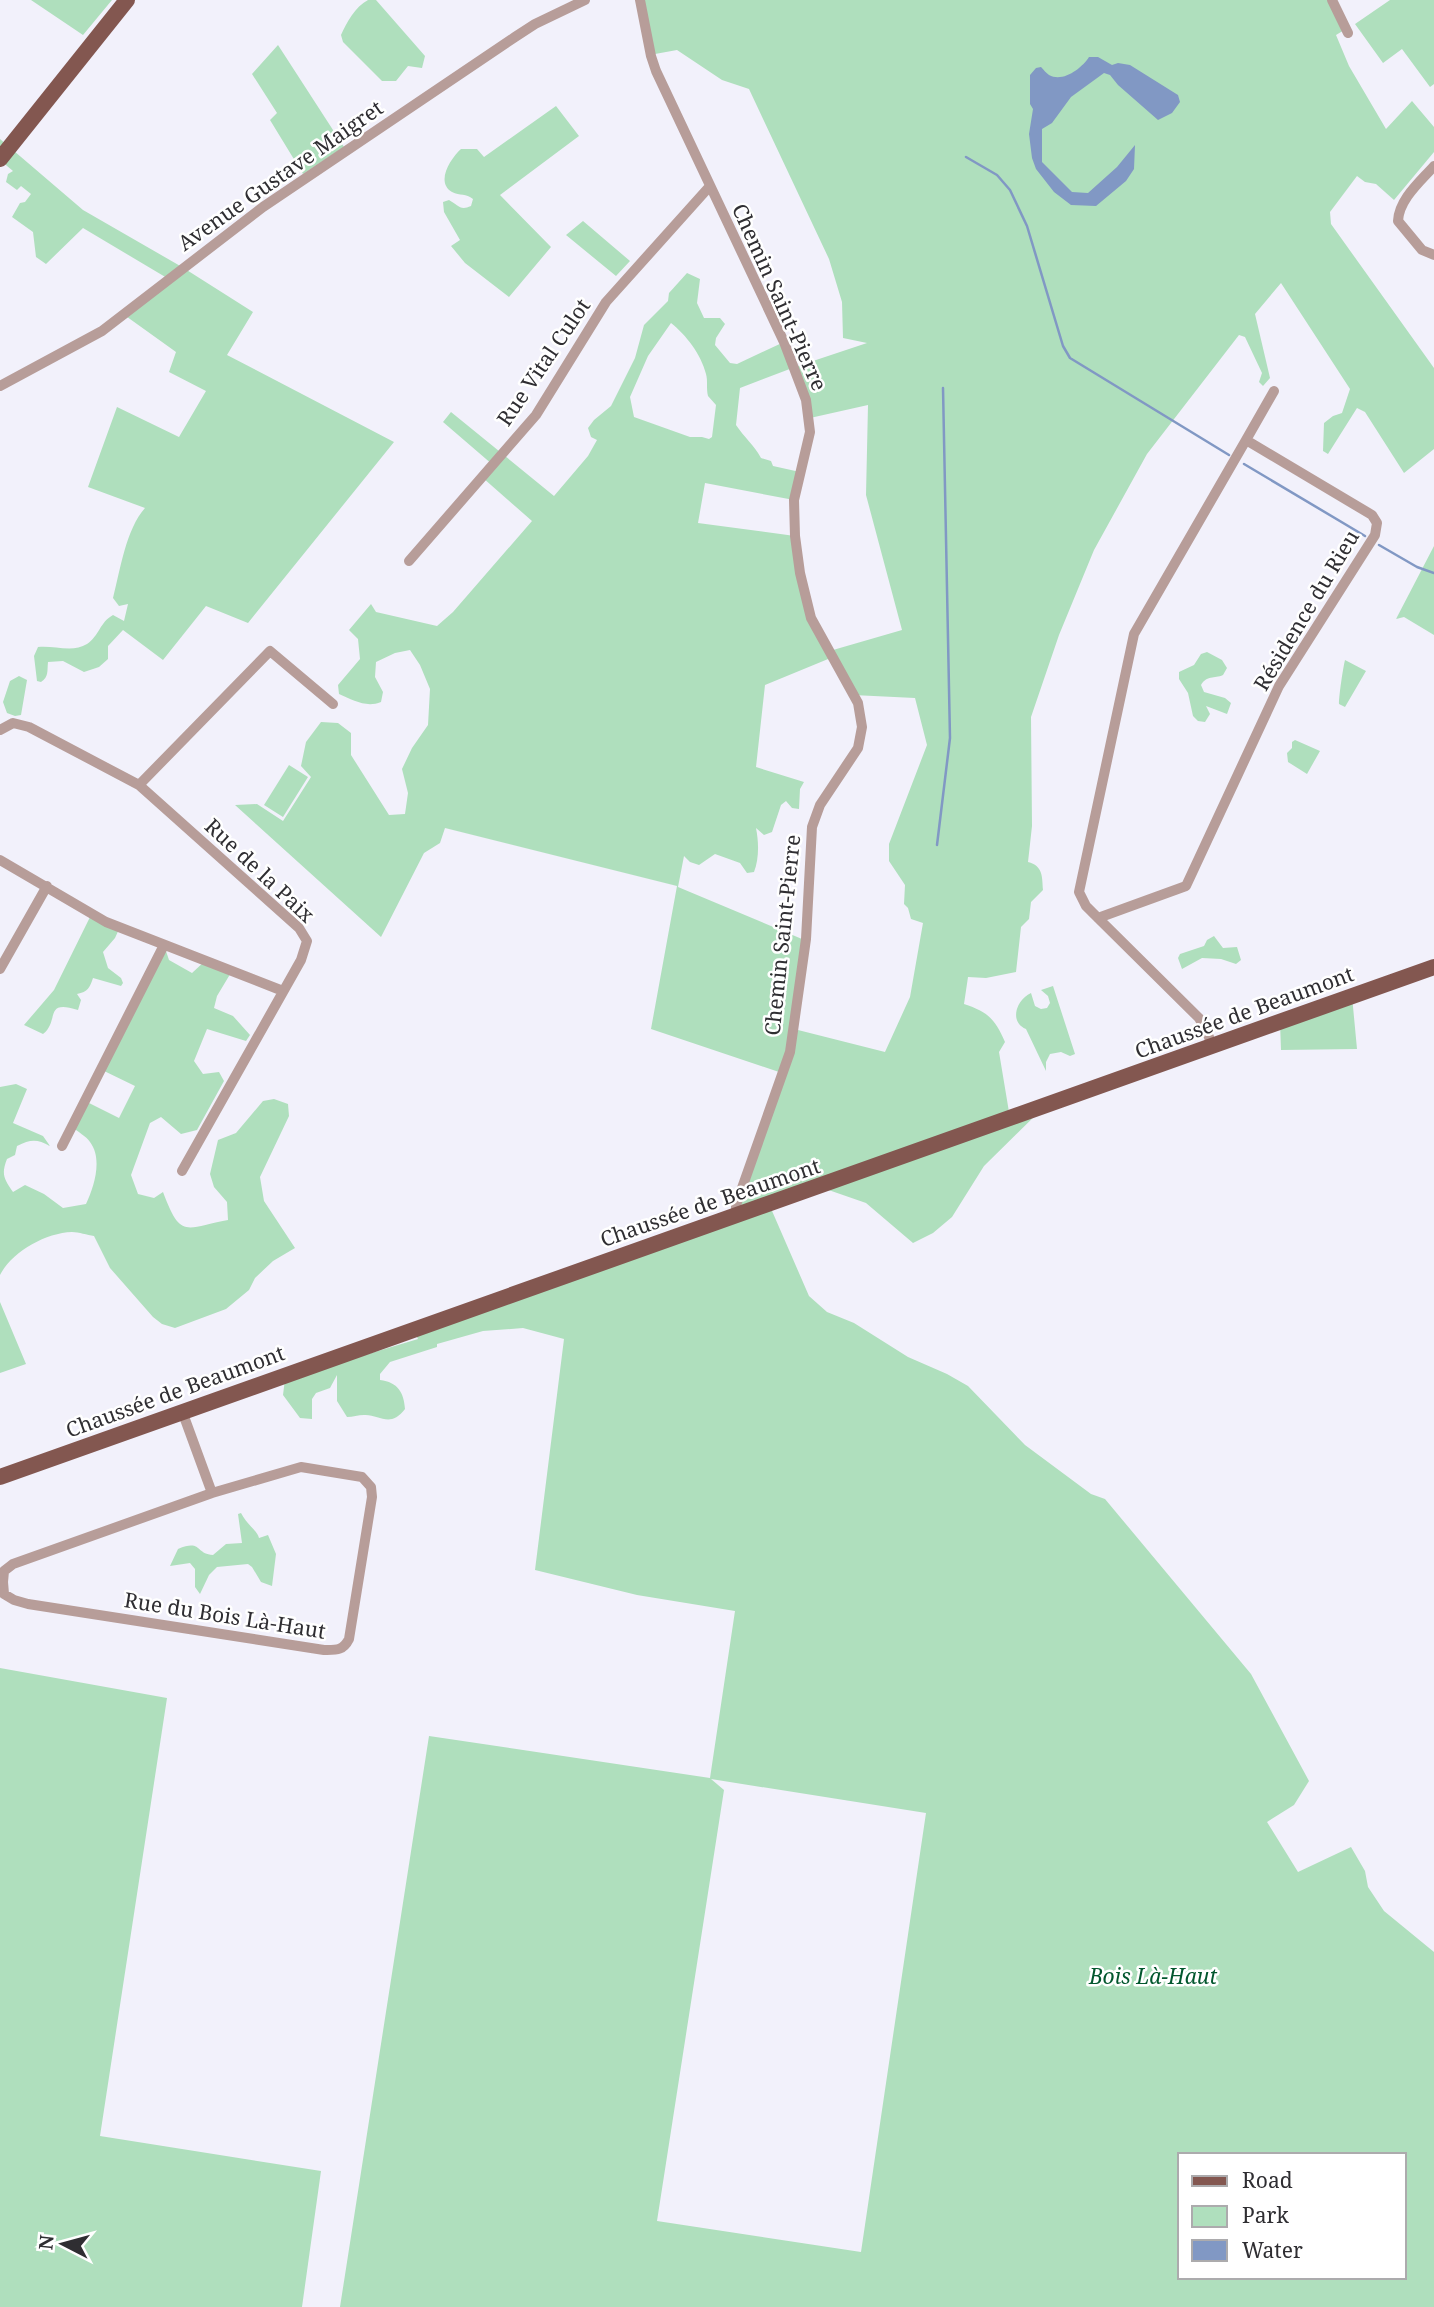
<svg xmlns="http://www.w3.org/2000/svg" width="1434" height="2307" viewBox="0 0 1434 2307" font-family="'Noto Serif',serif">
<rect width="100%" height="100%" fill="#f2f1fb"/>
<path fill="#afdfbd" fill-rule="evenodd" d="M31 0H112L83 35Z
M368 0H376L425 56 422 68 408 66 396 81H382L343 42 341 35C347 22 355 7 368 0Z
M641 0H1332L1346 29 1336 35 1349 66 1386 129 1412 101 1434 127V152L1394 200 1376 184 1365 182 1357 176 1330 212 1331 224 1434 368V449L1404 473 1365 412 1357 408 1328 454 1323 451 1324 423 1333 416 1342 413 1350 389 1281 283 1255 314 1270 378 1263 386 1259 382 1262 373 1245 337 1239 335 1147 454 1094 550 1059 635 1031 717 1032 826 1028 862C1043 866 1042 876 1043 890L1031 902 1029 919 1021 927 1016 972 986 978 968 977 964 1004C988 1012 995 1019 1005 1042L999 1052 1010 1118 1046 1105 984 1166 952 1217 933 1233 913 1243 866 1203 817 1186 769 1204 809 1296 827 1312 854 1323 908 1357 947 1374 968 1386 1025 1445 1091 1494 1105 1499 1251 1674 1309 1781 1294 1805 1267 1822 1298 1872 1351 1847 1365 1871 1368 1887 1384 1911 1434 1952V2307H340L429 1736 710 1778 735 1611 637 1595 535 1570 564 1339 523 1328 483 1331 437 1344V1347L390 1362 380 1374V1380C398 1382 404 1393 405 1409 390 1429 379 1414 364 1415 358 1415 353 1417 347 1417L337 1401V1375L330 1388 316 1393 312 1399V1419L300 1418 283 1395 285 1379 418 1339 413 1329 736 1215 782 1073 651 1029 677 886 445 828 440 843 424 853 381 937 235 805 257 804 283 821 311 777 301 766 306 742 321 722 338 723 351 733V755L389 815 405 814 408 793 402 769 412 748 428 725 430 689 420 665 410 650 395 653 376 662 375 677 383 692 381 702C366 708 353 700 339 694L338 685 360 659 358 639 349 630 371 604 376 612 437 626 453 612 532 521 483 478 493 465 443 422 451 412 554 496 588 456 597 440 591 437 588 428 594 420 611 406 635 358 644 325 668 301 669 293 687 273 700 279 697 303 704 318H720L725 324 716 338 715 345 730 363 737 364 784 342 795 367 867 343 843 338 842 302 829 259 749 89 722 80 677 50 655 54ZM671 323C686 335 701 354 706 374 708 381 706 388 708 396L716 405 712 437 709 439 702 437H690L634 417 630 397 648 356ZM795 367 810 418 868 405 866 495 902 630 833 650 807 606 795 536 698 523 705 483 794 500 800 472 773 466 771 461 761 458C754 445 744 437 736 425L740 388ZM833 657 853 695 915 698 927 745 889 844V861L905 885 904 904 908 908 911 919 923 923 910 997 885 1052 794 1029 802 939 678 887 684 856 690 862 699 865 715 854 740 863 747 873 754 872C759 859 759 843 756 828L764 835 772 832 781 805 786 801 792 808 799 809 800 789 804 782 756 767 765 685ZM711 1779 926 1813 861 2252 657 2221 724 1790ZM1180 2155H1404V2277H1180Z
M1390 0H1434V84L1430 87 1402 49 1383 63 1355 24Z
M278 45 344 147 303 174 270 120 277 113 252 74Z
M556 106 579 136 500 195 551 247 509 297 465 263 451 246 460 240 444 212 443 202 449 200C458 205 460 211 471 206L473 199C466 193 460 196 452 192 435 182 451 158 461 149H477L484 157Z
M0 139 83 210 182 267 253 312 227 355 394 442 248 623 206 606 163 660 123 630 108 646V659L99 667 84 672 63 661 48 662C47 671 49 677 41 682L37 681 34 656 38 647C53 645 73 653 87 644 99 636 100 622 113 615L124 621 128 604 119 606 113 598C120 571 126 529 145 508L88 487 117 407 179 437 206 391 169 372 176 352 123 314 167 278 83 228 46 264 36 257 33 232 12 217 20 203 25 202 31 194 21 186 17 190 6 182 8 174 13 171 0 160Z
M583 221 630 261 616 276 566 235Z
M1434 546V635L1404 617 1396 619Z
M1207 652 1222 660 1227 668 1223 675C1214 679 1207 675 1201 685L1204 692 1225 698 1231 703 1227 714 1206 706 1210 714 1205 722 1198 721 1193 716 1188 693 1179 679V672L1194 665 1201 654Z
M1345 660 1366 671 1345 707 1339 704C1339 695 1343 668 1345 660Z
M19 676 27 680 21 715 15 716 7 713 3 702 10 681Z
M1295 740 1320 751 1307 774 1288 762 1287 753 1292 748V742Z
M289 765 308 777 283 817 264 805Z
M92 913 120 927 115 938 103 952 108 968 121 978 123 983 121 986 93 978C90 987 88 992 77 994L81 1000 78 1010C43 999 60 1021 43 1034L24 1025 54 990Z
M1214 936 1223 948 1237 947 1241 960 1236 964 1221 959 1202 958 1182 969 1178 958 1180 954 1204 946 1207 940Z
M164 945 169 960 192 973 205 961 232 971 217 996 214 1008 233 1016 250 1035 246 1041 207 1029 194 1061 203 1074 219 1072 224 1081 197 1130 181 1134 161 1117 150 1123 131 1175 138 1194 154 1198 163 1192C181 1240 185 1228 228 1220L227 1202 214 1187 210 1174 218 1140 236 1133 263 1101 274 1099 288 1104 289 1116 260 1177 264 1201 295 1248 273 1261 255 1278 249 1290 226 1309 175 1328 162 1324 153 1317 110 1268 94 1236C87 1235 79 1232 72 1232 45 1233 12 1252 0 1275V1087L16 1084 27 1089 13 1123 43 1136 50 1146C37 1139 31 1139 17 1146L15 1155 7 1159C1 1174 4 1179 13 1192L25 1185 44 1194 63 1208 86 1204C94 1187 103 1159 90 1142 86 1136 78 1132 72 1127L85 1101 119 1118 135 1086 100 1069Z
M1053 986 1075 1054 1070 1056 1061 1052 1050 1054 1046 1062V1071L1026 1029C1009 1022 1016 1000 1031 993L1035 1006 1041 1009 1047 1008 1050 1003 1048 996 1041 990Z
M1352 996 1357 1049 1281 1050 1280 1022Z
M0 1302 26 1364 0 1373Z
M241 1513C247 1525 257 1530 259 1538L268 1535 276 1554 272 1586 261 1582 252 1567 248 1564 217 1567 209 1575 200 1594 195 1587V1569L190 1563 170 1566 178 1549C202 1539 195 1554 213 1555L226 1544 242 1543 238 1514Z
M0 1668 167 1698 100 2136 321 2171 302 2307H0Z"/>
<path fill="#8198c4" d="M1089 57H1098L1112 65 1118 63 1130 65 1178 95 1180 102 1172 113 1158 120 1118 85 1110 75 1104 73 1071 97 1052 123 1042 129V162L1072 192 1088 193 1117 167 1135 145 1134 169 1126 181 1096 206 1071 205 1054 192 1036 169 1032 158 1029 134 1033 109 1030 104V75L1036 68 1041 67C1044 70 1046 73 1049 75 1063 83 1082 68 1089 57Z"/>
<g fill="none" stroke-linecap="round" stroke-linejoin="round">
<path stroke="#8198c4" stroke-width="2.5" d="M966 157 997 175 1010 190 1027 226 1063 346 1070 358 1229 455
M1244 464 1365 536
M1379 545 1417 567 1434 573
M937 845 950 738 943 388"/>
<path stroke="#b79d99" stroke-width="10" d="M640 0 651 56 656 71 784 342 806 400 810 432 794 500 795 536 800 573 811 618 858 703 862 727 858 748 820 805 812 827 806 939 790 1052 736 1205V1215
M1332 0 1348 33
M1434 166C1421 181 1399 199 1398 221L1422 250 1434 255
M0 386 102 331 263 207 515 37 535 24 585 0
M1246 440 1274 391
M409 561 536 415 606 302 710 186
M0 730 13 723 29 727 139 785 299 928 307 941 301 960 182 1171
M139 785 270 651 333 704
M0 860 106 922 283 991
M1098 918 1186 886 1279 686 1375 535 1377 523 1372 515 1246 440 1134 634 1079 892 1086 906 1098 918 1199 1018 1209 1037 1211 1046
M0 969 47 886
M62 1146 164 945
M182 1411 212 1493 301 1467 362 1477 371 1487 372 1497 349 1639C343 1651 336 1650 324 1650L28 1604 14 1600 4 1594 3 1582 4 1571 13 1564 212 1493"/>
<path stroke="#835750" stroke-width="16" d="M0 159 127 0
M0 1477 1434 967"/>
</g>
<g text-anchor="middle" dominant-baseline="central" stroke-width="5" stroke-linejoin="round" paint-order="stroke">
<g font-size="21" fill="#2f2e32" stroke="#fff">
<text transform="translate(280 175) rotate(-35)">Avenue Gustave Maigret</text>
<text transform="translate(780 297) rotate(66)">Chemin Saint-Pierre</text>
<text transform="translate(543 362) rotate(-56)">Rue Vital Culot</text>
<text transform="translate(1306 610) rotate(-59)">Résidence du Rieu</text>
<text transform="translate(260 870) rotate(43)">Rue de la Paix</text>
<text transform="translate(782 935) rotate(-84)">Chemin Saint-Pierre</text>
<text transform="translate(1244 1012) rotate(-20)">Chaussée de Beaumont</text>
<text transform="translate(710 1202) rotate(-19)">Chaussée de Beaumont</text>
<text transform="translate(175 1391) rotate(-20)">Chaussée de Beaumont</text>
<text transform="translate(225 1615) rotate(9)">Rue du Bois Là-Haut</text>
</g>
<g font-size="21" font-style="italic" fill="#02572e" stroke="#fff">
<text x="1153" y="1976">Bois Là-Haut</text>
</g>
</g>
<rect x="1178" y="2153" width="228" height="126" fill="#ffffff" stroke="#acabad" stroke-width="2"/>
<rect x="1192" y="2176" width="35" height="10" fill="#835750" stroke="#acabad" stroke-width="2"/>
<text x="1242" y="2188" font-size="21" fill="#2f2e32">Road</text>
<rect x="1192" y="2206" width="35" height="21" fill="#afdfbd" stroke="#acabad" stroke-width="2"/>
<text x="1242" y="2223" font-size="21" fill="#2f2e32">Park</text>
<rect x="1192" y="2240" width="35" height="21" fill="#8198c4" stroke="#acabad" stroke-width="2"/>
<text x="1242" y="2258" font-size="21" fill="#2f2e32">Water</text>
<g transform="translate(63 2244) rotate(276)" stroke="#ffffff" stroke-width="5" paint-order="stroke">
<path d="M0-5L12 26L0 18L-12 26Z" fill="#2f2e32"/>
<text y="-10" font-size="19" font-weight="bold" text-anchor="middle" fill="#2f2e32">N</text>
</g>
</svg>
